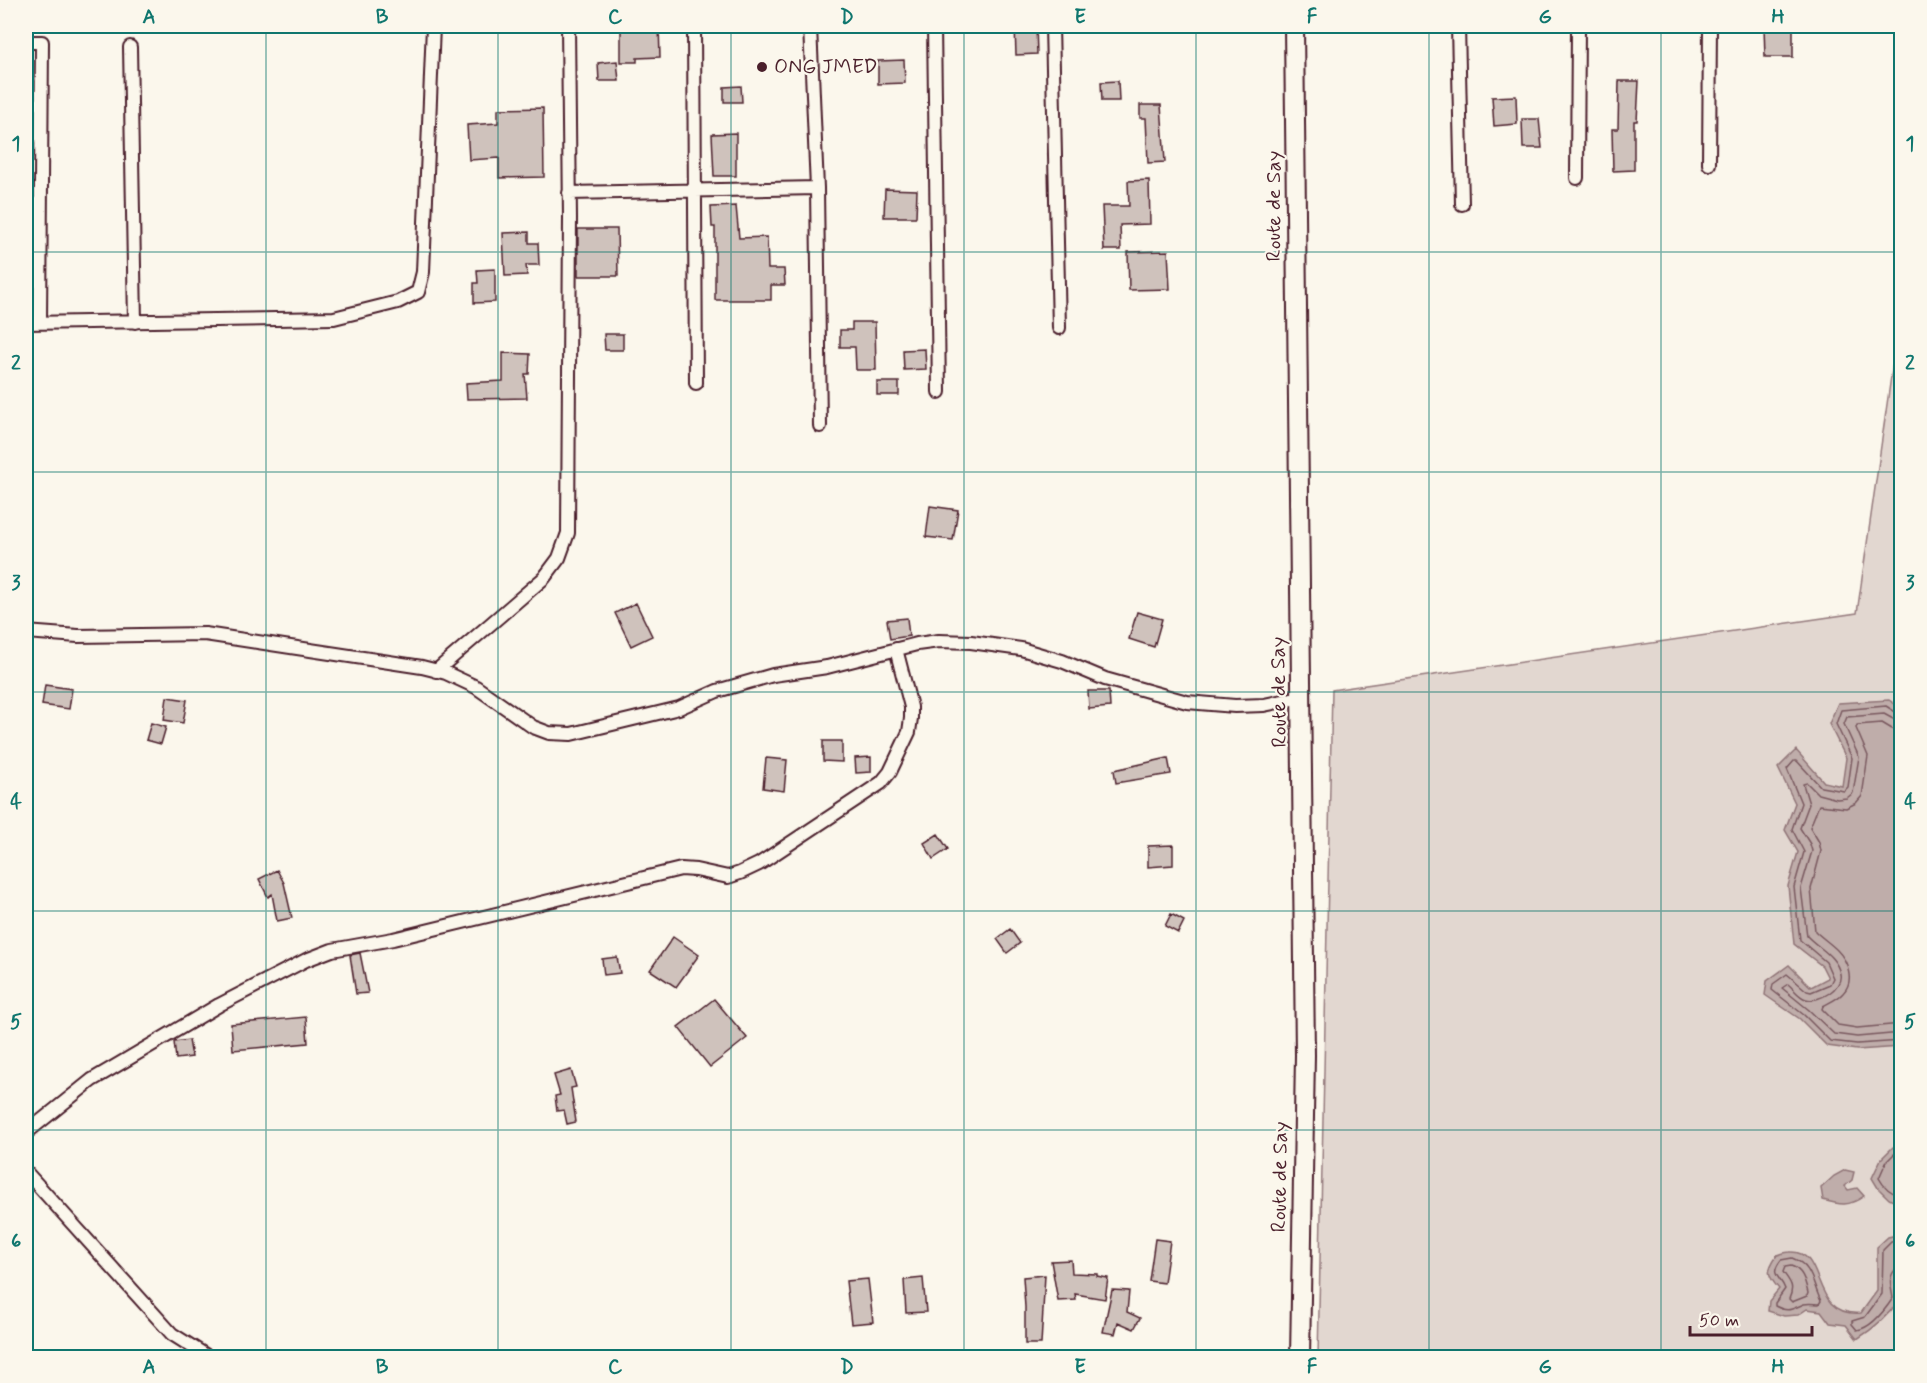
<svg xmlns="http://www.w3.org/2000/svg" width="1927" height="1383" viewBox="0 0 1927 1383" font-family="Mynerve,sans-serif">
<rect width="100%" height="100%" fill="#fbf7ec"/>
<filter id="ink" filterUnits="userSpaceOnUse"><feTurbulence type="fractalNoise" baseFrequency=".0167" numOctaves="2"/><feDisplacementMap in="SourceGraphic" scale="12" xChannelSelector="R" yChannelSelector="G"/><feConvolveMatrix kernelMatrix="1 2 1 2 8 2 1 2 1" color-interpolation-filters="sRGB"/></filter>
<g filter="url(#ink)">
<path fill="#e2d7d0" stroke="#967b7e" stroke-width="1.5" d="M1901 307V1357L1318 1358 1332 690 1857 613Z"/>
<path fill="#bfadaa" stroke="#907477" stroke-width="1.5" d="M1889 700 1902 709 1901 1047 1857 1050 1827 1046 1800 1019 1765 995 1767 981 1789 965 1811 987 1828 978 1822 966 1794 944 1788 886 1798 852 1785 830 1795 803 1778 768 1796 750 1824 782 1842 786 1846 758 1829 724 1838 703Z
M1893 1147 1901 1149V1205L1889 1199 1878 1188 1872 1178 1881 1159Z
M1845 1170 1854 1172 1852 1180 1845 1186 1848 1190 1857 1188 1864 1196C1849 1207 1840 1205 1823 1200L1821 1188 1834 1176Z
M1901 1234V1267L1895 1282 1900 1299C1888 1316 1875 1328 1857 1339L1846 1325 1830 1323 1821 1311 1807 1309 1798 1315 1784 1316 1768 1311 1769 1301 1779 1289C1767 1275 1766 1271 1777 1255 1781 1254 1786 1252 1790 1252 1828 1250 1808 1317 1861 1313L1877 1291V1247L1888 1237Z"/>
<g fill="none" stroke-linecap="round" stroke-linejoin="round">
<path stroke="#79585e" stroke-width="1.5" d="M1902 713H1897L1886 706 1841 710 1836 724 1852 758 1848 787 1844 791 1821 787 1797 761H1794L1787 769 1801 803 1792 829 1804 852 1794 887 1800 940 1826 962 1833 978 1830 984 1811 992 1807 991 1787 974 1773 984 1772 990 1804 1015 1830 1041 1857 1044 1902 1041
M1902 721 1895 720 1884 714 1847 717 1844 724 1859 757 1853 793 1847 798 1837 799 1818 794 1807 783 1803 784 1809 804 1800 828 1810 844 1812 851 1801 888 1807 936C1818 948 1837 956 1840 974 1843 988 1819 1003 1806 999 1799 997 1794 989 1788 984L1782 988 1809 1010 1834 1034 1857 1037 1902 1033
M1902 730 1892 729 1882 723 1857 725 1856 728 1868 756 1862 796 1856 803 1846 808 1819 805 1810 827 1819 842 1821 851 1811 889 1815 931C1822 938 1830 943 1837 950 1848 961 1855 981 1843 993 1838 999 1830 1002 1823 1006L1822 1009 1838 1025 1857 1028 1902 1024
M1902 1154H1894L1886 1162 1879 1178C1884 1188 1891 1193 1902 1197
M1902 1240 1891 1242 1883 1250 1882 1294 1865 1317 1852 1321V1324L1857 1330C1872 1328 1885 1310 1893 1298 1891 1286 1887 1277 1897 1268L1902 1267
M1792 1258C1813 1266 1812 1283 1821 1301L1819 1304C1815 1304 1809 1303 1804 1304 1791 1309 1789 1313 1775 1306V1303L1785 1289C1780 1275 1769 1276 1781 1260Z
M1791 1266C1803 1270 1805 1281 1808 1293L1807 1296 1792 1302 1789 1299C1795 1286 1790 1282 1783 1272L1785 1267Z"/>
</g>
<path fill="#cfc2bc" stroke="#4a1f2b" stroke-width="1.5" d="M621 26H659L660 57 637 58V62H621Z
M1015 26H1036L1037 54 1016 55Z
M1764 26H1793V57H1765Z
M904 60 905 83 878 84V61Z
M617 61 619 81H599L598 63Z
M1118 81 1119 101H1102L1101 82Z
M1619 81H1639L1637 121H1634V170L1613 171 1612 129H1618Z
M741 86 742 102H724V87Z
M1516 96 1517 124 1494 126 1492 97Z
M1140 105H1161L1165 162 1148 163 1146 118H1140Z
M543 108 544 177 499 178V158L469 160 467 125 498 123V109Z
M1522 119H1539L1542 148H1523Z
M736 133V176H714L712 134Z
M1149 180 1150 224 1120 225 1121 250H1104L1102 206H1129L1128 181Z
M885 189 917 190 916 217H884Z
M736 206 739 238 767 237 768 269H784L785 285H771V300H715V227H712L711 207Z
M578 229H617L618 276H578Z
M529 232V243H538L539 265H526L527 275 505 276 503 233Z
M1168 251 1170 289 1129 290 1128 252Z
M495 269V302L474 303V283H478L477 270Z
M852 322H875L876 370H856L855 347H840V330H852Z
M604 334H623V350H605Z
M925 349 926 369 904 370 903 350Z
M503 353 530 354 529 374H525L527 398 467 399 466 383 503 381Z
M877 382H899V395H877Z
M930 506 958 510 953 540 926 537Z
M636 603 652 636 631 646 615 613Z
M1137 612 1162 619 1154 647 1129 639Z
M907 618 909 636 890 639 887 620Z
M45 685 72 689 69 709 42 705Z
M1088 691H1109L1110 707 1089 709Z
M167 697 187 700 183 723 164 720Z
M151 723 166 727 161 744 146 740Z
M823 741H842V762L823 761Z
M871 757V772L856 773 855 758Z
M766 758 787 760 784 791 763 788Z
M1168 758 1171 774 1116 783 1114 770Z
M938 834 948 849 933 859 924 843Z
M1173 845V865L1148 867V846Z
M277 870 284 883 292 918 277 921 272 894 268 897 259 879Z
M1171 914 1184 921 1178 933 1165 926Z
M1010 929 1020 943 1007 953 997 939Z
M673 937 699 955 676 987 650 970Z
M360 953 368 993 356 994 350 955Z
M617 957 620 973 604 975 602 959Z
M714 999 747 1038 710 1067 678 1027Z
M306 1017 308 1043 233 1050 231 1024Z
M189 1040 192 1057 176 1059 174 1042Z
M571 1070 576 1087 571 1088 576 1122 567 1124 564 1110 557 1111 555 1096 560 1095 554 1075Z
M1155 1239 1170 1241 1164 1283 1149 1281Z
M1071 1260 1072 1273 1097 1274V1276L1108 1278 1105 1299 1075 1294 1076 1300 1058 1301 1051 1261Z
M1045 1275 1041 1344H1025V1307L1023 1277Z
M923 1278 926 1312 906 1313 904 1280Z
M868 1279 873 1322 851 1324 846 1281Z
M1112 1290 1129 1291 1127 1312 1140 1318 1134 1329 1118 1322 1115 1334 1103 1332Z"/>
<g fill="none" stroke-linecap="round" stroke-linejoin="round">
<g stroke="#4a1f2b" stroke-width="16">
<path id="minor" d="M694 26 696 383
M810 26 817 188 820 426
M934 26 939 392
M1052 26 1059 328
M1458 26 1462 204
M26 42H42L40 323
M130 47 135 322
M1709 164 1710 26
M1577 178 1578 26
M569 193 817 188
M26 323 334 318 398 302 418 292 423 272 433 26
M26 632 78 636 205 634 422 667 446 673 476 687 533 727 549 733 571 734 679 708 717 691 773 675 827 667 917 644 939 641 971 642 1021 649 1062 661 1105 679 1187 702 1235 706 1264 705 1302 697
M436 671 544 578 559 558 568 533 570 218 568 26
M26 1133 92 1080 219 1005 306 960 332 950 393 939 681 869 696 870 728 877 740 873 759 864 881 783 890 772 909 732 911 718V707L896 649
M26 1172 172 1334 210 1358"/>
</g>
<g stroke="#4a1f2b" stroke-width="22">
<path id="secondary" d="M1294 26 1305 1055 1300 1358"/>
</g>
<use href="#minor" stroke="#fbf7ec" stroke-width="12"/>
<use href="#secondary" stroke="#fbf7ec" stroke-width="18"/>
</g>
</g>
<path fill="none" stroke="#0f766e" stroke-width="1.5" stroke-opacity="0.55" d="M266 26V1358M498 26V1358M731 26V1358M964 26V1358M1196 26V1358M1429 26V1358M1661 26V1358M26 252H1902M26 472H1902M26 692H1902M26 911H1902M26 1130H1902"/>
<circle fill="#4a1f2b" stroke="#fbf7ec" stroke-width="2" cx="762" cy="67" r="6"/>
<g text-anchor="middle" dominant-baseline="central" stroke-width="4.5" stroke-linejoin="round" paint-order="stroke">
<g font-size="21" fill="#4a1f2b" stroke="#fbf7ec" text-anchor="start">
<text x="774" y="67">ONG JMED</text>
</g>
<g font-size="21" fill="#4a1f2b" stroke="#fbf7ec">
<text transform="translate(1274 206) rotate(-90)">Route de Say</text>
<text transform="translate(1279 692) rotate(-91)">Route de Say</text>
<text transform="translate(1280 1177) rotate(-89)">Route de Say</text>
</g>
</g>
<rect width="1927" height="1383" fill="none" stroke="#fbf7ec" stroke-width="66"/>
<path d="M1690 1326v9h122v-9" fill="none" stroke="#4a1f2b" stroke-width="3"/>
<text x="1699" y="1326" font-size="18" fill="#4a1f2b" stroke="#fbf7ec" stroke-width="4.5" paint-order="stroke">50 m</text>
<rect x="33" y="33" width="1861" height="1317" fill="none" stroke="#0f766e" stroke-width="2"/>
<g font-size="20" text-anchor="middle" font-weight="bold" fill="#0f766e">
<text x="149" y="23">A</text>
<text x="382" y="23">B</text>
<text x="615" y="23">C</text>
<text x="847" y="23">D</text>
<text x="1080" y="23">E</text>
<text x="1312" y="23">F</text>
<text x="1545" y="23">G</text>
<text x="1778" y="23">H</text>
<text x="16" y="150">1</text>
<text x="1910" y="150">1</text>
<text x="16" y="369">2</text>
<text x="1910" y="369">2</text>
<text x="16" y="589">3</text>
<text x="1910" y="589">3</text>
<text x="16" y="808">4</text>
<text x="1910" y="808">4</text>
<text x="16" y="1028">5</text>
<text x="1910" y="1028">5</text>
<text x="16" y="1247">6</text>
<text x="1910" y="1247">6</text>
<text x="149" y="1373">A</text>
<text x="382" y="1373">B</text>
<text x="615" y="1373">C</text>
<text x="847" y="1373">D</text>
<text x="1080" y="1373">E</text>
<text x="1312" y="1373">F</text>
<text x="1545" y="1373">G</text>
<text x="1778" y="1373">H</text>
</g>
</svg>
